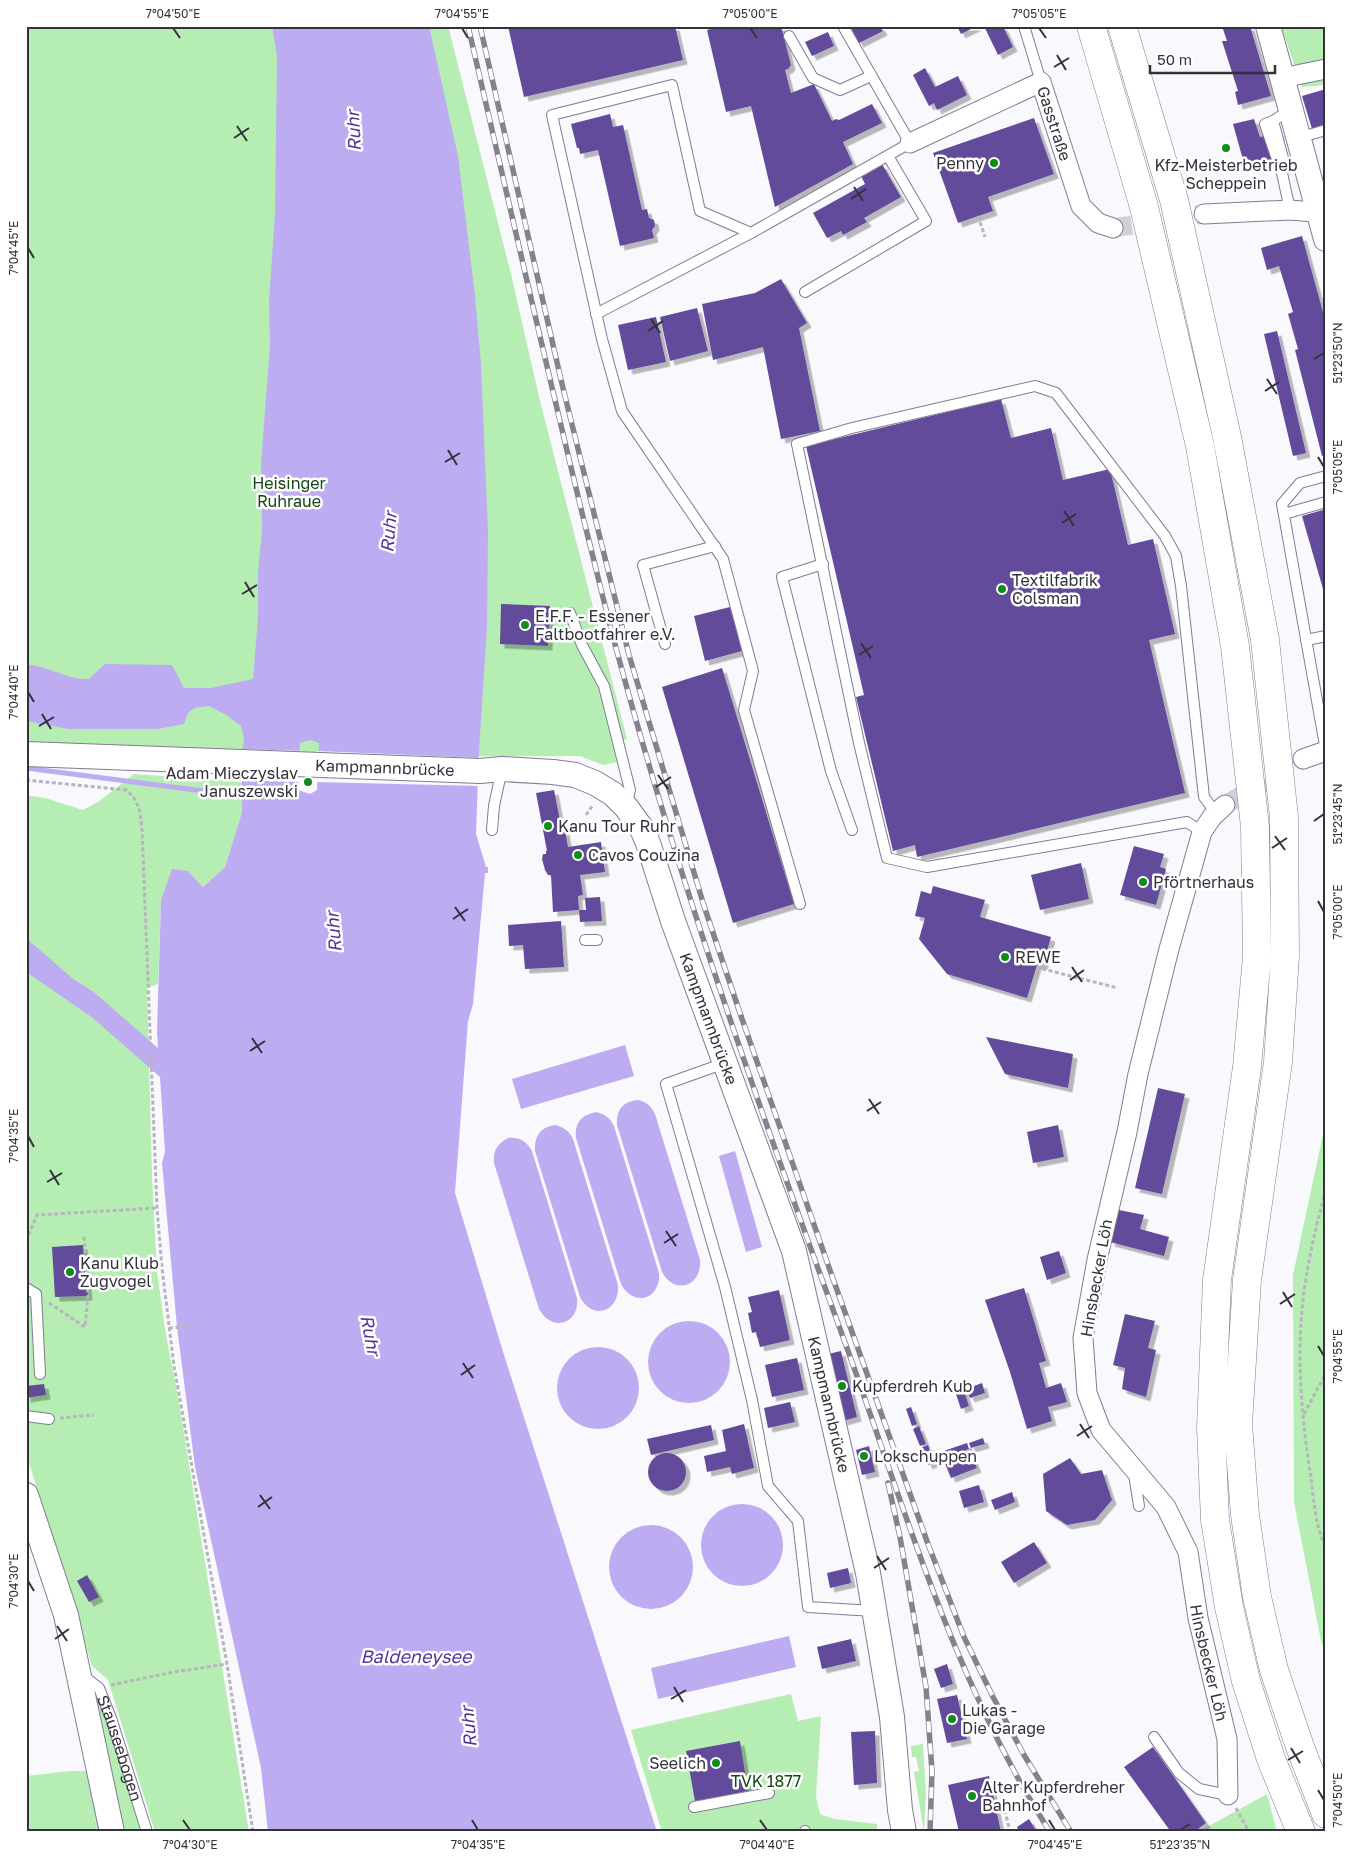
<svg xmlns="http://www.w3.org/2000/svg" width="1352" height="1858" viewBox="0 0 1352 1858" font-family="'Golos Text',sans-serif">
<defs>
<filter id="shadow"><feDropShadow dx="4.5" dy="4.5" stdDeviation="0" flood-color="#0004"/></filter>
</defs>
<rect width="100%" height="100%" fill="#f9f8fd"/>
<path fill="#b5edb2" d="M26 26H448L511 274 540 401 627 739 624 740 628 760 603 765 580 756 237 757 26 747Z
M1281 26H1326V85L1302 87Z
M134 774 242 782V812L225 867 203 887 188 871 161 900 158 984 147 988 152 1176 157 1272 165 1329 179 1403 249 1832H155L108 1680 92 1666 26 1453V795L45 798 83 810 98 802Z
M1325 1125H1326V1656L1321 1641 1294 1502 1293 1275Z
M791 1694 798 1721 821 1716 816 1797 820 1814 834 1819 877 1824V1832H662L631 1730Z
M93 1696H98L109 1720 143 1832H122Z
M923 1744 926 1795 924 1832 914 1772 919 1771 916 1757H912L911 1746Z
M70 1771H88L100 1832H26V1776Z
M1267 1794 1277 1832H1198Z"/>
<path fill="#beacf3" fill-rule="evenodd" d="M272 26H429L458 156 475 296 481 364 488 532 487 627 479 751 476 834 486 867H488V873H485L473 1004 468 1021 455 1193 504 1355 657 1832H268L261 1768 195 1467 177 1327 162 1163 165 1152 160 1077 93 1018 26 972V938L72 978 95 993 158 1048 157 1032 161 900 172 869 188 871 203 887 225 867 242 812V751L244 739 241 726 228 716 209 706 195 708 188 713 184 724 158 729H68L26 721V664C48 666 68 680 89 679L105 664 172 665 184 688H211L253 679 258 617V572L262 531 261 463 270 346 269 301 275 213 277 56ZM310 740 319 743 317 790 310 794 298 790 300 743Z
M625 1045 634 1076 521 1109 512 1079Z
M638 1100C647 1102 651 1106 655 1114L700 1260C702 1287 674 1295 662 1272L617 1125C616 1110 623 1101 638 1100Z
M597 1112C606 1115 610 1118 614 1126L659 1273C661 1299 634 1308 621 1284L576 1138C574 1123 582 1114 597 1112Z
M556 1125C565 1128 569 1131 573 1139L618 1285C620 1312 592 1321 580 1297L535 1151C534 1136 541 1126 556 1125Z
M508 1138C520 1137 526 1141 532 1151L577 1298C580 1324 552 1333 539 1309L494 1163C493 1151 497 1144 508 1138Z
M735 1151 762 1247 746 1252 719 1156Z
M648 1362a41 41 0 1 1 82 0a41 41 0 1 1-82 0Z
M557 1388a41 41 0 1 1 82 0a41 41 0 1 1-82 0Z
M701 1545a41 41 0 1 1 82 0a41 41 0 1 1-82 0Z
M609 1567a42 42 0 1 1 84 0a42 42 0 1 1-84 0Z
M789 1636 796 1667 658 1699 651 1668Z"/>
<path fill="#f9f8fd" d="M239 749 302 751 301 782 239 780Z
M316 751 481 758 480 786 315 782Z"/>
<g fill="none" stroke-linecap="round" stroke-linejoin="round">
<path stroke="#beacf3" stroke-width="5" d="M26 768 242 796"/>
</g>
<path fill="#644b9b" filter="url(#shadow)" d="M508 26H675L683 60 524 97Z
M721 26H781L791 65 788 69 785 70 791 93 814 84 832 121 836 119 839 120 872 104 882 123 843 142 853 164 775 207 751 106 726 112 707 30Z
M850 26H880L883 31 859 43Z
M957 26H977L961 34Z
M984 26H1003L1013 47 998 55Z
M1222 26H1250L1271 96 1238 105 1235 92 1238 91 1222 41H1227Z
M828 32 834 46 812 56 805 42Z
M925 68 935 87 958 76 967 95 937 110 934 103 929 106 913 75Z
M1326 89V124L1312 129 1302 96Z
M610 114 613 127 623 125 642 210 647 209 649 218 654 220 655 226 652 230 654 238 620 246 598 150 580 154 579 148H577L571 124Z
M1034 118 1054 174 988 197 993 211 958 223 933 153Z
M1254 119 1260 137 1280 132 1276 160 1245 167 1233 124Z
M882 164 901 197 864 218 867 222 843 235 841 231 827 238 813 213 865 184 861 176Z
M1302 236 1326 323V455L1322 456 1295 350 1298 349 1288 314 1293 312 1279 266 1267 270 1261 248Z
M781 279 807 323 799 328 820 431 781 439 763 347 713 360 702 304 755 293Z
M697 308 708 351 670 361 660 317Z
M656 317 666 362 628 370 618 325Z
M1277 331 1306 453 1293 456 1264 334Z
M1001 399 1011 438 1051 428 1063 480 1110 469 1128 545 1153 539 1175 634 1149 640 1185 793 917 857 915 845 893 851 856 697 864 695 806 446Z
M1326 509V596H1325L1302 516Z
M501 604 550 606 548 646 500 644Z
M730 607 742 651 705 661 694 616Z
M722 668 794 904 733 923 662 687Z
M554 790 562 831 565 830 568 847 601 842 605 872 580 875 583 895 578 896 579 910 553 912 551 875H548L545 870 542 859 543 854H546V851H547L536 793Z
M1134 846 1164 854 1160 867 1166 869 1156 905 1120 895Z
M1081 863 1089 899 1040 910 1031 875Z
M933 886 985 900 980 917 1051 937 1043 965H1037L1027 998 947 974 919 939 925 918 915 916 921 891 931 894Z
M600 897 602 921 580 922 579 910H586L585 898Z
M561 921 564 967 525 969 523 945 509 946 508 925Z
M986 1037 1073 1054 1068 1088 1005 1074Z
M1158 1088 1185 1094 1162 1194 1135 1188Z
M1058 1125 1064 1157 1033 1163 1027 1132Z
M1119 1210 1144 1215 1140 1229 1169 1237 1164 1256 1110 1242Z
M83 1245 88 1296 55 1297 52 1247Z
M1059 1251 1066 1273 1047 1280 1040 1257Z
M1024 1288 1046 1361 1039 1363 1046 1388 1061 1383 1067 1402 1048 1407 1052 1421 1027 1429 1010 1372 985 1300Z
M779 1290 790 1340 760 1347 756 1332 752 1333 748 1313 752 1312 748 1297Z
M1125 1314 1155 1321 1148 1348 1156 1350 1146 1397 1122 1389 1125 1368 1113 1365Z
M841 1351 857 1417 843 1421 828 1354Z
M797 1358 804 1390 772 1397 765 1365Z
M982 1383 985 1393 970 1398 966 1389Z
M44 1384 46 1395 26 1398V1386Z
M963 1388 969 1406 961 1409 955 1391Z
M790 1402 795 1422 768 1428 764 1408Z
M911 1407 917 1424 912 1426 906 1409Z
M744 1424 754 1468 732 1474 730 1467 707 1472 704 1456 726 1451 722 1430Z
M711 1425 714 1440 651 1455 647 1439Z
M919 1426 926 1444 920 1446 913 1429Z
M983 1438 985 1444 971 1448 969 1443Z
M967 1443 969 1449 940 1460 938 1453Z
M928 1445 934 1462 928 1465 921 1448Z
M869 1446 875 1472 862 1475 856 1450Z
M970 1450 977 1468 951 1478 944 1461Z
M648 1472a19 19 0 1 1 38 0a19 19 0 1 1-38 0Z
M1070 1458 1081 1474 1102 1470 1112 1500 1095 1520 1067 1525 1046 1511 1043 1474Z
M979 1485 984 1502 964 1508 959 1491Z
M1012 1492 1015 1502 995 1510 991 1500Z
M1034 1542 1047 1563 1014 1583 1001 1562Z
M848 1568 851 1583 830 1588 827 1573Z
M87 1575 99 1597 89 1602 77 1581Z
M851 1639 856 1661 822 1669 817 1647Z
M947 1664 953 1684 941 1688 934 1669Z
M957 1695 967 1739 947 1743 937 1699Z
M875 1731 877 1783 854 1785 851 1732Z
M740 1741 748 1791 695 1801 686 1751Z
M1153 1747 1206 1823 1194 1832H1171L1124 1767Z
M989 1776 1001 1832H959L948 1785Z
M1029 1819 1037 1832H1019L1017 1827Z"/>
<g fill="none" stroke-linecap="round" stroke-linejoin="round">
<path stroke="#d1d0d6" stroke-width="19" stroke-dasharray="19 9" stroke-linecap="butt" d="M1113 228 1204 214
M1225 805 1303 759"/>
<g stroke="#817c93" stroke-width="12">
<g id="service">
<path d="M1024 26 1041 82"/>
<path d="M789 36 813 78 840 90 871 76"/>
<path d="M1273 121 1265 124 1279 165"/>
<path d="M1298 138 1326 130"/>
<path d="M1290 210 1282 173 1283 158 1273 121 1290 110"/>
<path d="M805 292 926 221 888 156"/>
<path d="M596 314 751 233"/>
<path d="M1284 514 1326 502"/>
<path d="M823 564 782 577 831 771 852 830"/>
<path d="M570 613 582 645 604 686 630 790 626 806"/>
<path d="M1306 640 1326 636"/>
<path d="M665 644 643 565 715 546"/>
<path d="M1326 751 1282 504 1300 483 1326 476"/>
<path d="M492 830 494 806 502 769"/>
<path d="M1202 832 1187 822 927 867 887 858 859 743 797 444 852 428 1035 386 1056 393 1165 536 1176 556 1181 586 1204 797 1216 813"/>
<path d="M800 904 744 710 753 671 723 559 622 411 602 339 552 115 672 85 700 211 751 233 910 143 843 26"/>
<path d="M585 940H597"/>
<path d="M725 1063 666 1084 725 1287 752 1400 768 1486 798 1521 808 1607 874 1611"/>
<path d="M26 1288 36 1294 40 1374"/>
<path d="M26 1416 49 1419"/>
<path d="M1134 1474 1139 1506"/>
<path id="s1" d="M82 1675 99 1688 111 1718 147 1832"/>
<path d="M1154 1737 1179 1773 1199 1789 1228 1795"/>
<path d="M694 1807 769 1793"/>
<path d="M805 1831V1832"/>
</g>
</g>
<g stroke="#817c93" stroke-width="21">
<g id="minor">
<path d="M1282 78 1326 69"/>
<path id="s2" d="M910 143 1041 82 1081 206 1098 223 1113 228"/>
<path d="M1204 214 1290 210 1326 213"/>
<path d="M1303 759 1326 751"/>
<path id="s3" d="M1225 805 1212 817 1202 832 1169 949 1138 1074 1127 1132 1097 1260 1083 1338 1087 1393 1101 1430 1166 1507 1188 1552 1198 1618 1227 1739 1228 1795"/>
</g>
</g>
<g stroke="#817c93" stroke-width="26">
<g id="tertiary">
<path d="M1268 26 1326 239"/>
<path id="s4" d="M26 754 480 771 502 769 553 772 575 775 595 783 613 794 626 807 642 829 648 843 673 921 794 1251 868 1573 892 1717 900 1810 904 1832"/>
<path d="M26 1495 66 1615 112 1832"/>
</g>
</g>
<g stroke="#817c93" stroke-width="29">
<path id="motorway" d="M1091 26 1144 207 1200 446 1235 646 1255 827 1257 957 1247 1067 1217 1280 1211 1428 1215 1520 1229 1607 1246 1681 1271 1759 1301 1832
M1122 26 1174 200 1227 437 1265 640 1284 817 1285 956 1278 1062 1247 1280 1238 1424 1245 1515 1257 1597 1274 1670 1300 1747 1326 1814"/>
</g>
<path stroke="#b7b5bc" stroke-width="3" stroke-dasharray="4 2.5" stroke-linecap="butt" d="M978 216 985 237
M26 780 126 790C140 801 140 813 142 829L157 1208 162 1268 174 1366 227 1664 253 1832
M586 815 593 805
M1040 965 1039 968 1118 988
M1326 1190C1318 1217 1312 1244 1307 1272 1295 1339 1300 1410 1311 1477 1314 1501 1315 1526 1326 1548
M26 1241 37 1215 157 1208
M49 1303 85 1327 88 1296 84 1236
M169 1328 196 1326
M1304 1414 1326 1373
M60 1418 94 1415
M111 1685 174 1672 227 1664
M742 1778 744 1787
M747 1782 756 1780V1782
M999 1785 1010 1832
M1236 1808 1249 1832"/>
<use href="#service" stroke="#fff" stroke-width="10"/>
<use href="#minor" stroke="#fff" stroke-width="19"/>
<use href="#tertiary" stroke="#fff" stroke-width="24"/>
<use href="#motorway" stroke="#fff" stroke-width="28"/>
<g stroke="#84828a" stroke-width="5.5">
<path id="rail" d="M468 26C507 194 545 362 586 529 597 572 607 616 619 659 682 892 764 1121 847 1348 906 1512 955 1684 1050 1832
M480 26 562 384 629 655 704 906 741 1016 832 1276 928 1544 964 1637 993 1697 1024 1755 1071 1832
M888 1483 900 1537 926 1687 932 1771 930 1832"/>
</g>
<use href="#rail" stroke="#fff" stroke-width="4" stroke-dasharray="11" stroke-linecap="butt"/>
</g>
<path fill="none" stroke="#33313a" stroke-width="2" d="M173 28 180 38M462 28 468 38M750 28 757 38M1039 28 1046 38M1057 55 1066 70M1054 67 1069 58M237 126 247 141M234 138 249 128M854 187 863 201M851 199 866 189M28 248 34 258M651 319 660 333M648 331 663 321M1314 359 1324 353M1267 379 1277 394M1265 391 1279 382M448 450 457 465M1318 457 1324 467M445 462 460 453M1064 511 1074 526M1062 523 1076 514M245 582 254 597M242 594 257 585M861 643 871 658M859 655 873 646M28 692 34 702M42 714 51 729M39 726 54 717M658 775 668 789M656 787 671 777M1314 821 1324 814M1275 836 1285 850M1272 848 1287 838M1318 901 1324 912M455 907 465 921M453 919 468 909M1072 967 1082 982M1070 980 1084 970M252 1038 262 1053M250 1051 265 1041M869 1099 879 1114M867 1111 881 1102M28 1136 34 1147M50 1170 59 1185M47 1182 62 1173M666 1231 676 1246M664 1243 678 1234M1283 1292 1292 1307M1280 1304 1295 1294M1318 1346 1324 1356M463 1363 473 1378M461 1375 475 1365M1080 1424 1089 1438M1077 1436 1092 1426M260 1495 270 1509M258 1507 272 1497M877 1556 886 1570M874 1568 889 1558M28 1581 34 1591M57 1626 67 1641M55 1639 69 1629M674 1687 683 1702M671 1699 686 1690M1291 1748 1300 1763M1288 1760 1303 1751M1318 1790 1324 1800M183 1820 190 1830M472 1820 478 1830M760 1820 767 1830M1049 1820 1055 1830M1180 1830 1190 1824"/>
<g fill="#108d19" stroke="#fff" stroke-width="2">
<circle cx="1226" cy="148" r="5"/>
<circle cx="994" cy="163" r="5"/>
<circle cx="1002" cy="589" r="5"/>
<circle cx="525" cy="625" r="5"/>
<circle cx="308" cy="782" r="5"/>
<circle cx="548" cy="826" r="5"/>
<circle cx="578" cy="855" r="5"/>
<circle cx="1143" cy="882" r="5"/>
<circle cx="1005" cy="957" r="5"/>
<circle cx="70" cy="1272" r="5"/>
<circle cx="842" cy="1386" r="5"/>
<circle cx="864" cy="1456" r="5"/>
<circle cx="952" cy="1719" r="5"/>
<circle cx="716" cy="1763" r="5"/>
<circle cx="972" cy="1796" r="5"/>
</g>
<g text-anchor="middle" dominant-baseline="central" stroke-width="5" stroke-linejoin="round" paint-order="stroke">
<g font-size="16" fill="#33313a" stroke="#fff">
<text stroke="none"><textPath href="#s2" startOffset="188">Gasstraße</textPath></text>
<text stroke="none"><textPath href="#s4" startOffset="359">Kampmannbrücke</textPath></text>
<text stroke="none"><textPath href="#s4" startOffset="839">Kampmannbrücke</textPath></text>
<text transform="translate(1096 1278) rotate(-80)">Hinsbecker Löh</text>
<text stroke="none"><textPath href="#s4" startOffset="1244">Kampmannbrücke</textPath></text>
<text stroke="none"><textPath href="#s3" startOffset="914">Hinsbecker Löh</textPath></text>
<text stroke="none"><textPath href="#s1" startOffset="85">Stauseebogen</textPath></text>
</g>
<g font-size="16" fill="#33313a" stroke="#fff" text-anchor="start">
<text x="984" y="163" text-anchor="end">Penny</text>
<text x="1226" y="165" text-anchor="middle">Kfz-Meisterbetrieb<tspan x="1226" dy="18">Scheppein</tspan></text>
<text x="1012" y="580">Textilfabrik<tspan x="1012" dy="18">Colsman</tspan></text>
<text x="535" y="616">E.F.F. - Essener<tspan x="535" dy="18">Faltbootfahrer e.V.</tspan></text>
<text x="298" y="773" text-anchor="end">Adam Mieczyslav<tspan x="298" dy="18">Januszewski</tspan></text>
<text x="558" y="826">Kanu Tour Ruhr</text>
<text x="588" y="855">Cavos Couzina</text>
<text x="1153" y="882">Pförtnerhaus</text>
<text x="1015" y="957">REWE</text>
<text x="80" y="1263">Kanu Klub<tspan x="80" dy="18">Zugvogel</tspan></text>
<text x="852" y="1386">Kupferdreh Kub</text>
<text x="874" y="1456">Lokschuppen</text>
<text x="962" y="1710">Lukas -<tspan x="962" dy="18">Die Garage</tspan></text>
<text x="706" y="1763" text-anchor="end">Seelich</text>
<text x="982" y="1787">Alter Kupferdreher<tspan x="982" dy="18">Bahnhof</tspan></text>
</g>
<g font-size="16" fill="#144514" stroke="#fff">
<text x="289" y="483">Heisinger<tspan x="289" dy="18">Ruhraue</tspan></text>
<text x="766" y="1781">TVK 1877</text>
</g>
<g font-size="18" font-style="italic" fill="#583499" stroke="#fff">
<text transform="translate(353 131) rotate(-93)">Ruhr</text>
<text transform="translate(388 532) rotate(-85)">Ruhr</text>
<text transform="translate(333 932) rotate(-95)">Ruhr</text>
<text transform="translate(371 1335) rotate(79)">Ruhr</text>
<text x="416" y="1656">Baldeneysee</text>
<text transform="translate(468 1727) rotate(-95)">Ruhr</text>
</g>
</g>
<rect width="1352" height="1858" fill="none" stroke="#ffffff" stroke-width="55"/>
<path d="M1150 65v8h125v-8" fill="none" stroke="#33313a" stroke-width="2.5"/>
<text x="1157" y="65" font-size="15" fill="#33313a" stroke="#ffffff" stroke-width="4" paint-order="stroke">50 m</text>
<rect x="28" y="28" width="1296" height="1802" fill="none" stroke="#33313a" stroke-width="2"/>
<g font-size="12" text-anchor="middle" fill="#33313a">
<text x="173" y="18">7°04'50"E</text>
<text x="462" y="18">7°04'55"E</text>
<text x="750" y="18">7°05'00"E</text>
<text x="1039" y="18">7°05'05"E</text>
<text transform="translate(14 248) rotate(-90)" y="4">7°04'45"E</text>
<text transform="translate(1338 353) rotate(-90)" y="4">51°23'50"N</text>
<text transform="translate(1338 467) rotate(-90)" y="4">7°05'05"E</text>
<text transform="translate(14 692) rotate(-90)" y="4">7°04'40"E</text>
<text transform="translate(1338 814) rotate(-90)" y="4">51°23'45"N</text>
<text transform="translate(1338 912) rotate(-90)" y="4">7°05'00"E</text>
<text transform="translate(14 1136) rotate(-90)" y="4">7°04'35"E</text>
<text transform="translate(1338 1356) rotate(-90)" y="4">7°04'55"E</text>
<text transform="translate(14 1581) rotate(-90)" y="4">7°04'30"E</text>
<text transform="translate(1338 1800) rotate(-90)" y="4">7°04'50"E</text>
<text x="190" y="1849">7°04'30"E</text>
<text x="478" y="1849">7°04'35"E</text>
<text x="767" y="1849">7°04'40"E</text>
<text x="1055" y="1849">7°04'45"E</text>
<text x="1180" y="1849">51°23'35"N</text>
</g>
</svg>
